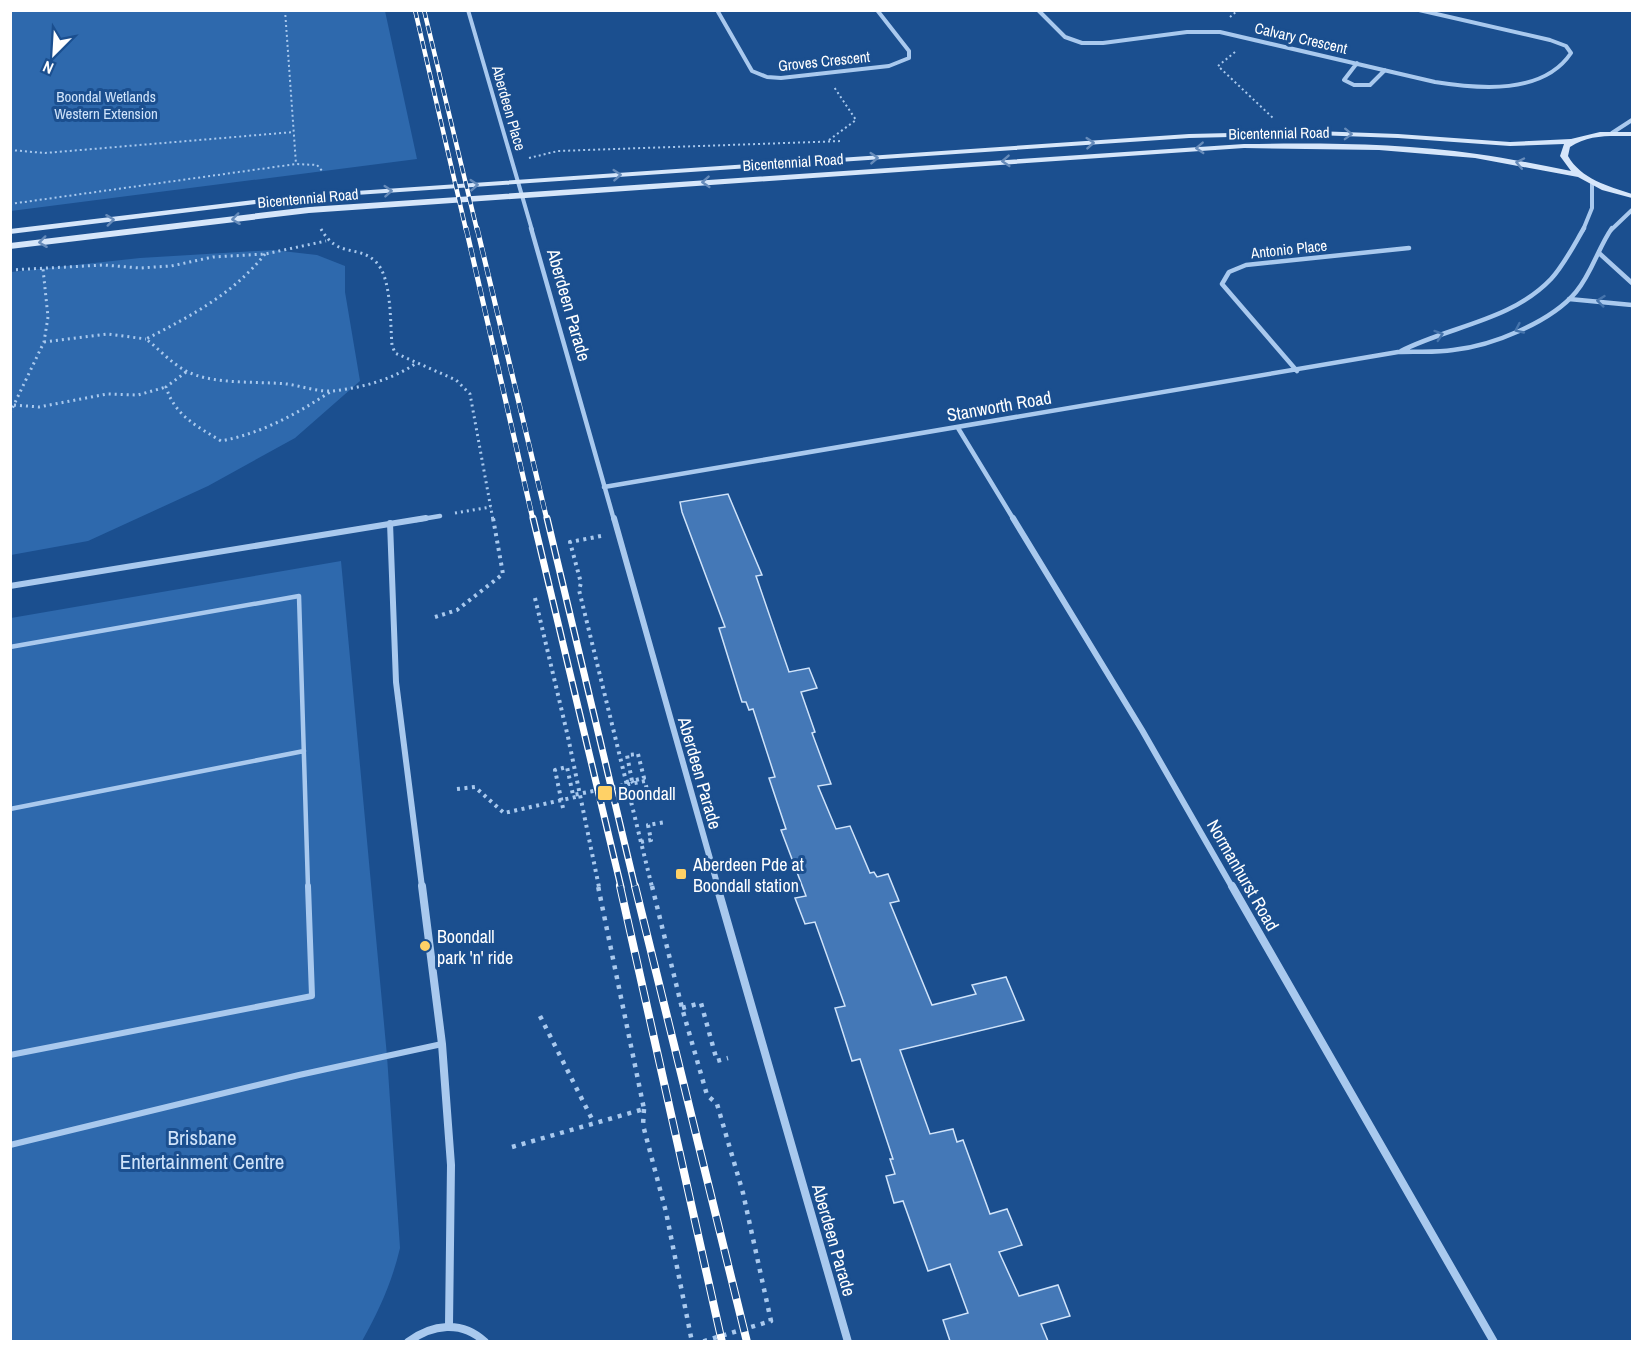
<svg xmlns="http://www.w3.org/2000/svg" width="1643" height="1352" viewBox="0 0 1643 1352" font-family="'Archivo Narrow',sans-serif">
<rect width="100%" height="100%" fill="#1b4f8f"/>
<path fill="#2e69ad" d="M10 11H385L417 159 11 211Z
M273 250 317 255 345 266V292L360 381 295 438 208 486 88 541 11 555V272L140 258Z
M341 561 387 1056 400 1248C392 1282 379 1311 362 1341L11 1342V618Z"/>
<path fill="#4478b7" stroke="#cfe3fa" stroke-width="1.5" d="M728 494 762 575 756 576 789 672 809 668 817 688 801 692 815 732 812 733 831 784 818 786 836 829 850 826 870 873 874 872 877 877 888 874 899 901 890 903 932 1005 976 994 972 985 1006 977 1024 1020 900 1050 930 1134 953 1129 957 1142 963 1140 990 1214 1007 1209 1022 1245 999 1252 1019 1296 1058 1285 1070 1316 1041 1324 1048 1341H950L943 1320 968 1313 950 1264 928 1271 903 1201 894 1203 886 1176 895 1174 890 1159H893L860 1059 852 1061 835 1008 845 1006 815 922 805 924 795 898 806 896 781 830 786 829 769 778 775 777 753 709 749 710 746 702H742L719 628 725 627 682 512 680 502Z"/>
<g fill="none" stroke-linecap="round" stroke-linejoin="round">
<path stroke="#a9c9ee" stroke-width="2" stroke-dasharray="2 3" stroke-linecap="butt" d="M285 10 296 164
M1230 17 1238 10
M1235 52 1218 66 1273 118
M829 140 856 120 834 87
M10 150 45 153 294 132
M529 158 558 151 843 141
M10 204 296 164 317 165 323 172"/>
<path stroke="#a9c9ee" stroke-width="3" stroke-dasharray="2 4" stroke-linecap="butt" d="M321 229C338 259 358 244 376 262 392 278 390 323 392 345L395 353 456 380 470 394 493 520
M265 254C233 294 191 316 146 339 159 349 171 363 186 371 213 385 257 381 287 384 302 386 317 392 332 391 361 388 391 380 415 364
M10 270 104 265 140 268 171 266 213 257 265 254 326 241
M44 342 107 334 146 339
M186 372 166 387C175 416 197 426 221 441 262 433 295 415 330 392
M14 405 39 407 107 394 138 395 166 387
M10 413 44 342 48 317 43 269
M455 513 491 507"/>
<path stroke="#a9c9ee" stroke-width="4" stroke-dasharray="3 4.5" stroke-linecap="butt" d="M601 536 570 542 581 583 579 590 652 887
M535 598 568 737 599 887
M435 617 457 610 503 574 493 518
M638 754 644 778 632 781 627 755Z
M632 781 633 783
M626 782 632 781
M457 789 475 787 504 813 580 796
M563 808 555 770 567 767 573 795 645 781 647 790
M641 842 651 840 648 825 666 822"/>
<path stroke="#a9c9ee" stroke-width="4.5" stroke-dasharray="4 6" stroke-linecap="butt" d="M652 886 682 1008 707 1095 717 1104 743 1193 771 1321 701 1342
M682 1008 701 1003 717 1061 728 1058
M540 1016 594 1123
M644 1109 643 1125 666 1212 692 1342
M512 1147 644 1109 598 886"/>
<path stroke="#a9c9ee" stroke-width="4.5" d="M10 647 299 596 308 887
M10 809 304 751"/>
<path stroke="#a9c9ee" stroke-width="6" d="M10 1055 312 996 308 886
M10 1145 299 1075 442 1044"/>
<path stroke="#a9c9ee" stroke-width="4" d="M468 10 532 230
M717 10 752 71 767 77 781 78 889 66 909 58V51L877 10
M1038 10 1065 37 1082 43H1103L1187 32H1220L1435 82C1479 89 1543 95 1571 53L1566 46 1550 40 1419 10
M1357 63 1344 80 1354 85H1370L1385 70
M1612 133 1632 120
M1583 230 1592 208V184
M1611 230 1632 210"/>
<path stroke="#a9c9ee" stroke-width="4.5" d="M531 228 614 520
M1599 253 1632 283
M1569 299 1632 305
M1401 351C1450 326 1511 321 1551 279 1564 265 1574 245 1584 228
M1297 371 1222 284 1229 272 1246 265 1409 248
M958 428 1014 520
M604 487 1398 352C1416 351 1435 353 1453 350 1492 346 1551 322 1576 292 1592 273 1598 248 1612 228
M416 520 440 516"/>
<path stroke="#a9c9ee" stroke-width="6" d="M614 518 718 887
M1013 518 1142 730 1232 887
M390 523 396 682 422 887
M10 586 426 518"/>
<path stroke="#a9c9ee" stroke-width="8" d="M422 886 442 1044 451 1165 449 1325
M717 886 848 1342
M1232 886 1494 1342
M408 1342C432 1324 462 1320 485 1342"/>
<path fill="#d6e6fa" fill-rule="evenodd" d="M1315 131 1398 134 1510 142 1571 139 1600 132H1632V136C1610 136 1589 134 1570 147L1568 156C1581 179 1608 186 1632 194V198L1602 190 1578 177 1475 158 1379 150 1244 148 309 213 10 249V243L309 207 1244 144C1322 143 1399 143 1477 154 1508 158 1539 165 1571 171L1560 156 1564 144 1510 146 1398 138 1315 135 1189 138 297 199 10 234V229L297 195 1189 134Z"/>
<g stroke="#fff" stroke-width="4.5">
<path id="rail-far3" d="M415 10 466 230
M424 10 477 230"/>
</g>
<g stroke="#fff" stroke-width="5">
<path id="rail-far2" d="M466 228 533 520
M477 228 547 520"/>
</g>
<g stroke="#fff" stroke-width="7">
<path id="rail-far1" d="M533 518 621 887
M547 518 635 887"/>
</g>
<g stroke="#fff" stroke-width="8">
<path id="rail" d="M620 886 722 1342
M635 886 747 1342"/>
</g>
<use href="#rail-far3" stroke="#1b4f8f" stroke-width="3" stroke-dasharray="8" stroke-linecap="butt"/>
<use href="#rail-far2" stroke="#1b4f8f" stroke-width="4" stroke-dasharray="10" stroke-linecap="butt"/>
<use href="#rail-far1" stroke="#1b4f8f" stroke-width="4.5" stroke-dasharray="14" stroke-linecap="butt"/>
<use href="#rail" stroke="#1b4f8f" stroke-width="6" stroke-dasharray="17" stroke-linecap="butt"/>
</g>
<defs><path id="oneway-chevron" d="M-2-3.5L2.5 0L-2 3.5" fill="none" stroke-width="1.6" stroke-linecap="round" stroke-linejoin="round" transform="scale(1.5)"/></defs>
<g stroke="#668bba">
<use href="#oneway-chevron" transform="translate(1348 134) rotate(2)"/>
<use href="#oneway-chevron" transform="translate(1090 143) rotate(-4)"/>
<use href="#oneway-chevron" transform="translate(1200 148) rotate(177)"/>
<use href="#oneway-chevron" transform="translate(874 158) rotate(-4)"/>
<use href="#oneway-chevron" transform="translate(1006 161) rotate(176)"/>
<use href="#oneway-chevron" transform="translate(1520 163) rotate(-168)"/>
<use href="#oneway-chevron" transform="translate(617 175) rotate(-4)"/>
<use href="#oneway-chevron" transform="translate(706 182) rotate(176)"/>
<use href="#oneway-chevron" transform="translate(474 185) rotate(-4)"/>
<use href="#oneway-chevron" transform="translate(388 191) rotate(-4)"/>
<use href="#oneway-chevron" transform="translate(236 219) rotate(173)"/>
<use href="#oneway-chevron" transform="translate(110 220) rotate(-7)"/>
<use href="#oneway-chevron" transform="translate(43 242) rotate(173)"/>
</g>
<g stroke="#4674ac">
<use href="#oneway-chevron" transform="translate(1601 301) rotate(-174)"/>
<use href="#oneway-chevron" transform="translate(1519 329) rotate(155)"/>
<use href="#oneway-chevron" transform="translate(1439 335) rotate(-18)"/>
</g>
<g fill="#ffd166" stroke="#1b4f8f" stroke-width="2">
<rect x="597" y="785" width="16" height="16" rx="3"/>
<rect x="675" y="868" width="12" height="12" rx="3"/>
<circle cx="425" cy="946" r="6"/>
</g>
<g text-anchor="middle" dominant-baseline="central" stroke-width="6" stroke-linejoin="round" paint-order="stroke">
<g font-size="15" fill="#fff" stroke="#1b4f8f">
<text transform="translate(1301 38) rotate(13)">Calvary Crescent</text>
<text transform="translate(824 61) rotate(-6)">Groves Crescent</text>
<text transform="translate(509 108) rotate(74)">Aberdeen Place</text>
<text transform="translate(1279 133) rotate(-1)">Bicentennial Road</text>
<text transform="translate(793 162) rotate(-4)">Bicentennial Road</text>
<text transform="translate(308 198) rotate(-5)">Bicentennial Road</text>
<text transform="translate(1289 249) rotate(-6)">Antonio Place</text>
</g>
<g font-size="15" fill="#cfe3fa" stroke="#1b4f8f">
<text x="106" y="96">Boondal Wetlands<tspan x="106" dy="17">Western Extension</tspan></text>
</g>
<g font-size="18" fill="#fff" stroke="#1b4f8f">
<text transform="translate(569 305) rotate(74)">Aberdeen Parade</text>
<text transform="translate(999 406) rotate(-10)">Stanworth Road</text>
<text transform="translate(700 773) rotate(74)">Aberdeen Parade</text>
<text transform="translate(1243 875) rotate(60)">Normanhurst Road</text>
<text transform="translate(834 1240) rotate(74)">Aberdeen Parade</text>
</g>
<g font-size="18" fill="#fff" stroke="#1b4f8f" text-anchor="start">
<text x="618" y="793">Boondall</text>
<text x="693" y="864">Aberdeen Pde at<tspan x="693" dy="21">Boondall station</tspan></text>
<text x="437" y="936">Boondall<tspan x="437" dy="21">park 'n' ride</tspan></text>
</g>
<g font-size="21" fill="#cfe3fa" stroke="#1b4f8f">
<text x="202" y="1137">Brisbane<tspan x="202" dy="24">Entertainment Centre</tspan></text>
</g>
</g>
<rect width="1643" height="1352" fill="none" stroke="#ffffff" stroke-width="24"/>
<g transform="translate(54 54) rotate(204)" stroke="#1b4f8f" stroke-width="4.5" paint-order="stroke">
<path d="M0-4.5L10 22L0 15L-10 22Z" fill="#ffffff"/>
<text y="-9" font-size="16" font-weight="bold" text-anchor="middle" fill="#ffffff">N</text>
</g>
</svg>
